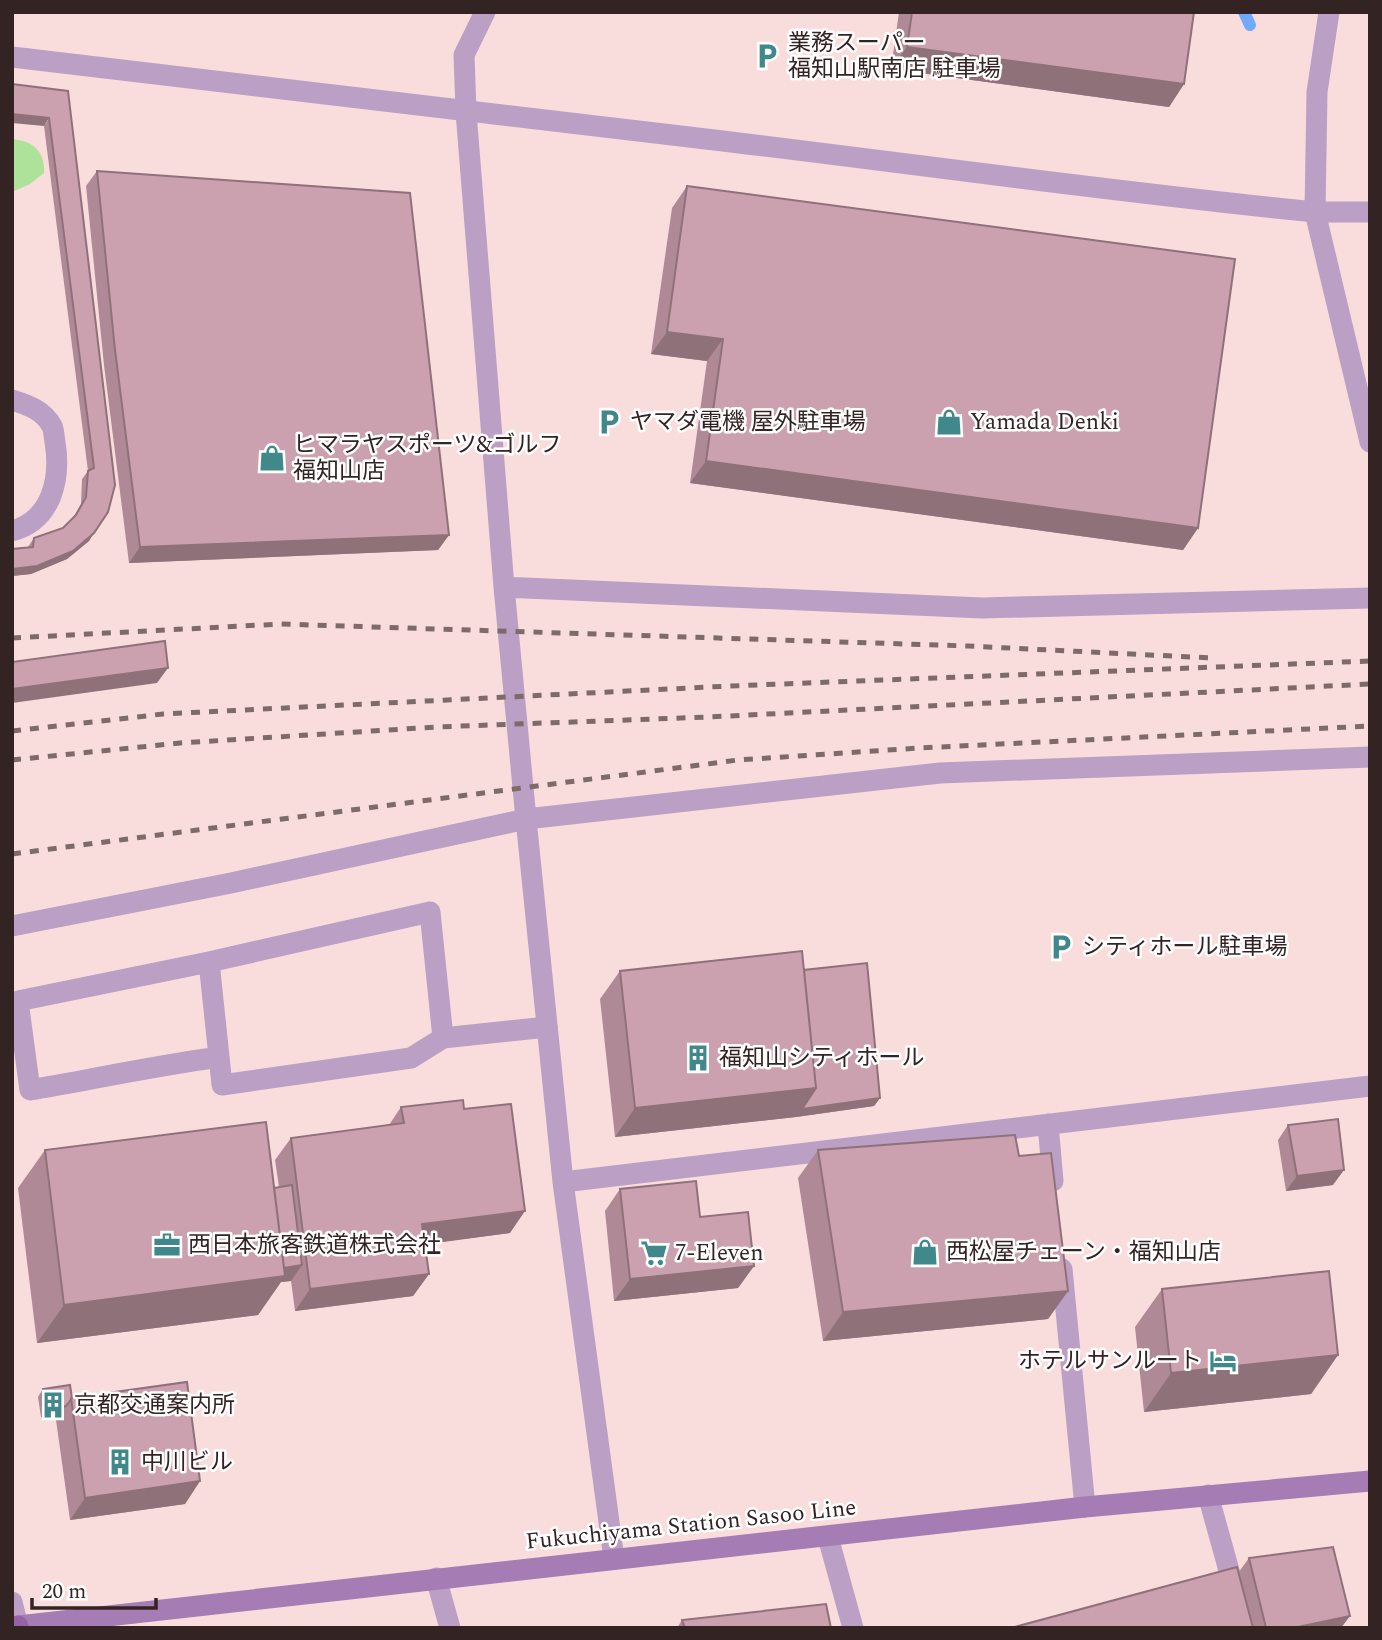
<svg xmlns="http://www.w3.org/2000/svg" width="1382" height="1640" viewBox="0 0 1382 1640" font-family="Spectral,'Noto Sans JP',serif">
<rect width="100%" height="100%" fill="#f9dddd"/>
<path fill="#aee29b" d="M12 139C33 141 45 151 44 173L30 184 12 192Z"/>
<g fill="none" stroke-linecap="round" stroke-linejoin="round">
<path stroke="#70aafe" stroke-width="12" d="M1244 12 1250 25"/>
<path stroke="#bb9fc4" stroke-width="21" d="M209 962 18 1001 30 1090C93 1079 155 1066 219 1057
M443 1038 430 912 209 962 222 1085 411 1058 443 1038 547 1027
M12 1602 18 1626"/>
<path stroke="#bb9fc4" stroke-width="21" d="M12 926 231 883 526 819"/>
<path stroke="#bb9fc4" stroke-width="21" d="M466 112 504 587 982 608 1370 598
M1315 212H1370
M12 400C28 405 43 410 52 426 54 430 54 437 55 442 61 479 52 520 12 531
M504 587 526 819
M1048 1124 1053 1181
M563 1182 1370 1086
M1062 1269 1085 1507
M1208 1495 1245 1628
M828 1537 853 1628
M614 1559 563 1182 526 819 940 773 1370 757
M436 1578 450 1628"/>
<path stroke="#bb9fc4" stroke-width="21" d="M1329 12 1317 92 1315 212 1370 442
M12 57C243 85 475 111 706 139 909 163 1111 192 1315 212
M466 112 464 55 485 12"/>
<path stroke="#a57cb3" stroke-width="21" d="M18 1626 1085 1507 1370 1481"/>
<path stroke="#9562a6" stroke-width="21" d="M12 1627 18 1626"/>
<path stroke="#7f6a6a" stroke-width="5" stroke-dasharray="9 9" stroke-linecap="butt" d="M12 638 281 624 968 646 1212 658
M12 731 163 714 730 686 1370 661
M12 760 180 743 436 727 708 717 1370 684
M12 854 738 760 919 748 1370 726"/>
</g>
<path fill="#af8a96" d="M899 12H1194L1184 84 1169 107 891 69Z
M68 91 115 485 89 541 67 559 31 574 12 576V549L28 547 34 538 63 528 73 518 81 504 82 479 88 471 44 126Z
M97 171 449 535 438 550 129 563 104 365 86 186Z
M687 186 1198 528 1183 550 690 483 707 361 651 354 672 208Z
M804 970 880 1098 874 1106 796 1117 615 1137 600 999 620 971Z
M401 1107 464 1109 510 1233 424 1244 429 1274 413 1296 295 1311 291 1281 281 1282 258 1315 37 1343 18 1188 45 1150 274 1188 279 1187 275 1160 291 1138 389 1125Z
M1288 1125 1333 1185 1286 1191 1278 1140Z
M818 1150 1019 1156 1068 1291 1048 1319 823 1341 798 1178Z
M620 1189 700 1217 754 1266 738 1288 614 1301 605 1211Z
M1162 1289 1338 1355 1311 1394 1144 1412 1135 1327Z
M43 1389 72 1398 200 1481 185 1504 70 1520 56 1420 60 1413 41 1417 38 1397Z
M1249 1558 1341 1628H1011L1238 1573Z
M682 1620 831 1628H677Z"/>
<path fill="#8f717a" d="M907 47 1184 84 1169 107 891 69Z
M12 114 49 118 44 126 12 123Z
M667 332 723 339 707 361 651 354Z
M706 461 1198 528 1183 550 690 483Z
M94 533 89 541 67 559 31 574 12 576V569Z
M449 535 438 550 129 563 140 547Z
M168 668 157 683 12 703V689Z
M816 1088 880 1098 874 1106 796 1117 615 1137 635 1108Z
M1344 1170 1333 1185 1286 1191 1297 1176Z
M525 1211 510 1233 406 1247 422 1224Z
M302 1265 291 1281 281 1282 258 1315 37 1343 64 1305 265 1270Z
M754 1266 738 1288 614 1301 630 1279Z
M429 1274 413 1296 295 1311 310 1289Z
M1068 1291 1048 1319 823 1341 843 1312Z
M1338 1355 1311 1394 1144 1412 1171 1373Z
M66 1406 60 1413 41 1417 47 1409Z
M200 1481 185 1504 70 1520 85 1498Z
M1350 1616 1341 1628H1293Z"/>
<path fill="#cca1af" stroke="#8f717a" stroke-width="2" d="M912 12H1194L1184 84 907 47Z
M12 84 68 91 115 485 108 512 94 533 73 551 37 566 12 569V549L33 547 34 538 63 528 76 515 86 497 88 471 94 468 49 118 12 114Z
M97 171 410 193 449 535 140 547 115 350Z
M687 186 1235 259 1198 528 706 461 723 339 667 332Z
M165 641 168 668 12 689V662Z
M802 951 816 1088 635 1108 620 971Z
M867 963 880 1098 802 1109 816 1088 804 970Z
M463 1100 464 1109 511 1104 525 1211 422 1224 429 1274 310 1289 291 1138 404 1123 401 1107Z
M1338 1119 1344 1170 1297 1176 1288 1125Z
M266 1122 285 1276 64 1305 45 1150Z
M1015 1135 1019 1156 1051 1153 1068 1291 843 1312 818 1150Z
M696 1181 700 1217 748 1212 754 1266 630 1279 620 1189Z
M292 1185 302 1265 284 1268 274 1188Z
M1329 1271 1338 1355 1171 1373 1162 1289Z
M187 1382 200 1481 85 1498 71 1398Z
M70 1385 72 1398 66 1406 47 1409 43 1389Z
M1333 1547 1350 1616 1293 1628H1266L1249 1558Z
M1237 1567 1253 1628H1011Z
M826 1604 831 1628H685L682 1620Z"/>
<defs>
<g id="parking-bare" transform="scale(2.1)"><path d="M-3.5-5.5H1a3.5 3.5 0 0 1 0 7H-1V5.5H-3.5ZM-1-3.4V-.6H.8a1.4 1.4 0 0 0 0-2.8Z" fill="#40888a" stroke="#fff" stroke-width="2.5" paint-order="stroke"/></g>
<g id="shop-bare" transform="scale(2.1)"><path d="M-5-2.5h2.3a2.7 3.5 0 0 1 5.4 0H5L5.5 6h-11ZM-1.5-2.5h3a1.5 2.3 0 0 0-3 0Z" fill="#40888a" stroke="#fff" stroke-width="2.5" paint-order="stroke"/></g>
<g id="building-bare" transform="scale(2.1)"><path d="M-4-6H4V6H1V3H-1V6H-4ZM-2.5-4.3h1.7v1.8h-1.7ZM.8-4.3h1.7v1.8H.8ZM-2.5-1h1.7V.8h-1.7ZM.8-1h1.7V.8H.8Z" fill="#40888a" stroke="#fff" stroke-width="2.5" paint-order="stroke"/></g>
<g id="office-bare" transform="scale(2.1)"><path d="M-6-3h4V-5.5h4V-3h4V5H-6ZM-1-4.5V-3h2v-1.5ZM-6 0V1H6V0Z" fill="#40888a" stroke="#fff" stroke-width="2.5" paint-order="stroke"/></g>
<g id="supermarket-bare" transform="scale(2.1)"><path d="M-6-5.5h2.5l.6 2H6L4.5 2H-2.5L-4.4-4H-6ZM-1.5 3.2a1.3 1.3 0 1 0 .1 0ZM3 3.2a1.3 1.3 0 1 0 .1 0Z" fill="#40888a" stroke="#fff" stroke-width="2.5" paint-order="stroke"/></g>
<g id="hotel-bare" transform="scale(2.1)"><path d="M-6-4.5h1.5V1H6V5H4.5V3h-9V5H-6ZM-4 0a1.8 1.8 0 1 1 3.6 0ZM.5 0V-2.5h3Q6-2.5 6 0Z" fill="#40888a" stroke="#fff" stroke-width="2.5" paint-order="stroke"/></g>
</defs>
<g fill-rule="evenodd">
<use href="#parking-bare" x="767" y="56"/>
<use href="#parking-bare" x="609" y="422"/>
<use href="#shop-bare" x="949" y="422"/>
<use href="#shop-bare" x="272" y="458"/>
<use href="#parking-bare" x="1061" y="947"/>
<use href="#building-bare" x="698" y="1058"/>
<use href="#office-bare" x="167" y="1245"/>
<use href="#shop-bare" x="925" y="1252"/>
<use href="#supermarket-bare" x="654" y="1253"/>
<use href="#hotel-bare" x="1223" y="1361"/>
<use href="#building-bare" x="53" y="1405"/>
<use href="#building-bare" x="120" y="1462"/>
</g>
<g text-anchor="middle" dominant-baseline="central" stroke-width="5" stroke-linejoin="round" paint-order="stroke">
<g font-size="23" fill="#342323" stroke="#fff" text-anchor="start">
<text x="788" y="43">業務スーパー<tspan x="788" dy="26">福知山駅南店 駐車場</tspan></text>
<text x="630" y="422">ヤマダ電機 屋外駐車場</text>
<text x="970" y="422">Yamada Denki</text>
<text x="293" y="445">ヒマラヤスポーツ&amp;ゴルフ<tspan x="293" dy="26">福知山店</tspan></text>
<text x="1082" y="947">シティホール駐車場</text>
<text x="719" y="1058">福知山シティホール</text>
<text x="188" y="1245">西日本旅客鉄道株式会社</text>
<text x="946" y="1252">西松屋チェーン・福知山店</text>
<text x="675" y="1253">7-Eleven</text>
<text x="1202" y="1361" text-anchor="end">ホテルサンルート</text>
<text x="74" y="1405">京都交通案内所</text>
<text x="141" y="1462">中川ビル</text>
</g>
<g font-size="23" fill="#342323" stroke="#fff">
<text transform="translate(691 1525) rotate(-6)">Fukuchiyama Station Sasoo Line</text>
</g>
</g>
<rect width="1382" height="1640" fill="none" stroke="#342323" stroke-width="28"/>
<path d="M32 1598v10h124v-10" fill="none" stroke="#342323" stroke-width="3.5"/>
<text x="42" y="1598" font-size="21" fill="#342323" stroke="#ffffff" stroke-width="5" paint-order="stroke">20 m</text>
</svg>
